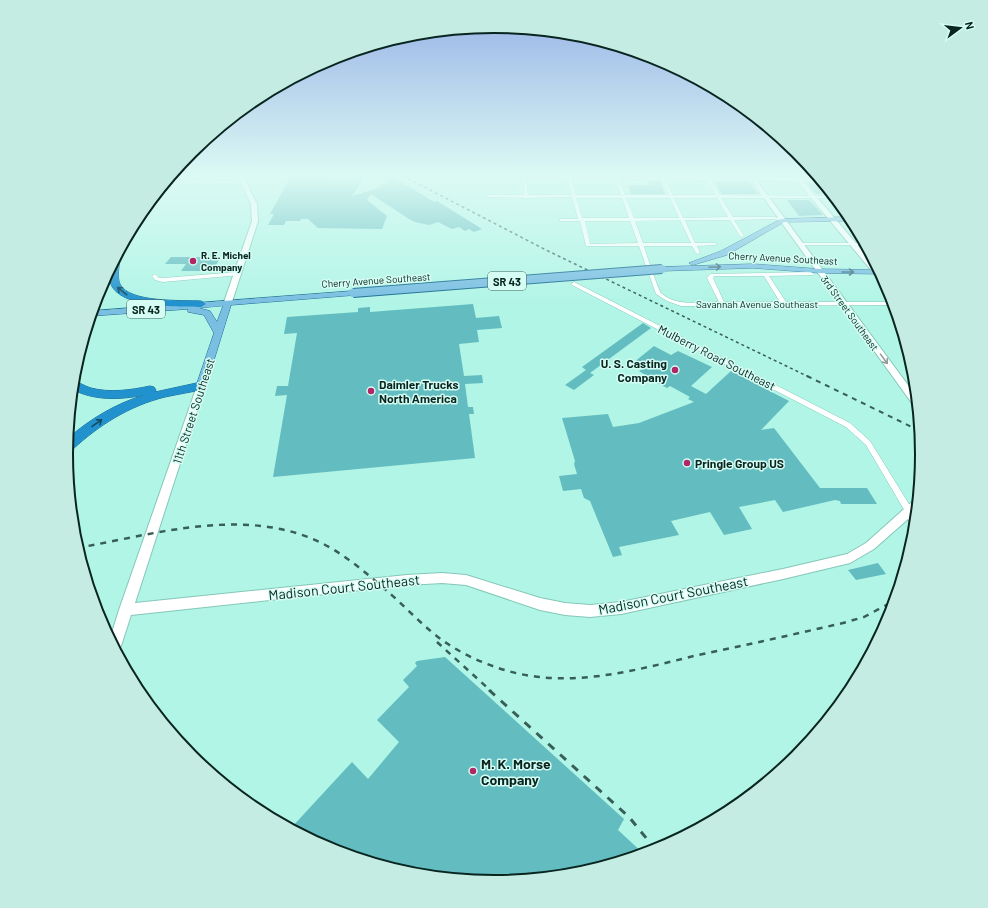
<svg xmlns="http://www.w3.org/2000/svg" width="988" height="908" viewBox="0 0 988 908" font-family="Barlow,sans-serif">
<rect width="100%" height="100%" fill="#b1f5e6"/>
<path fill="#63bcc0" d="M291 176 363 179 352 196 381 187 380 185 388 182 378 176H392L434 202 437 201 482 229 474 232 469 229 465 231 459 227 452 229 438 222 429 225 415 222 409 219 371 194 367 200 387 216 382 229 318 228 308 219H301L300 221H286L284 225H268L274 214H270Z
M648 181H660L665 194H631L628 185H650Z
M715 182H749L758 194H722Z
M806 183H822L832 194H817Z
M787 200H809L823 215 799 216Z
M171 257H221L212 271H181L186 264H165Z
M473 304 476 318 499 316 502 328 477 330 479 342 459 344 464 376 482 375 483 383 465 384 468 407H473L474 414H469L475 458 273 477 287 395 275 396 277 386H288L297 333 284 334 287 317 358 312V308L370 307V312Z
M643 323 651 328 590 373 594 375 574 390 565 385 586 370 582 367Z
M654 346 671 355 678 351 712 367 691 386 706 394 731 371 789 401 761 430 774 428 820 488H867L877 504H841L840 501 835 500 783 512 775 500 739 507 752 529 724 535 710 512 671 521 679 535 619 547 622 555 613 557 590 501 584 498 581 489 563 491 559 476 577 474 574 464 575 461 562 418 608 414 613 427 639 423 694 402 688 399 690 397 670 386 667 388 646 377 647 376 639 371 643 369 633 363Z
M878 563 886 574 856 580 848 570Z
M445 657 624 819 618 830 644 854 577 874 494 882 410 874 330 849 291 828 352 762 368 779 399 742 377 720 409 687 403 680 417 666 415 663 417 661Z"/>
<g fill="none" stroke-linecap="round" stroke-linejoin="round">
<g stroke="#84c7b8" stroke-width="1">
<path id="street" d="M523 176 526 177 528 195H572L567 176H571L576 195H621L615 177 618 176 625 195H669L660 177 663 176 673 195H716L704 176H708L720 195 833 196 835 198H721L733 217H774L785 220 783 221 774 219 734 220 744 236 742 237 740 236 730 220H685L695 243H715L717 244 715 245 697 246 700 253 698 254 696 253 692 246H644C646 254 658 289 661 293 676 307 701 302 719 302L707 278 710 274 811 272 814 274 813 275 769 276 786 302H893L894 305 725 306 723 307 721 306H681L667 301 656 294 639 246H586L580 221H560V219H578L572 197 526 198 487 197 485 196 487 195H524ZM576 198H622L629 218H582ZM626 198H670L679 218H634ZM674 198H717L728 217 683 218ZM680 220 691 243H643L635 221ZM585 221H630L638 243 590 244ZM714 276H764L780 302H724L713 278Z
M170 179 226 181 242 179 244 180 226 183 169 181 168 180Z
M798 243H864L865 245H798Z
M238 272 241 274 240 275 163 282 155 280 152 276 155 274 159 278H163Z
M574 282 850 423 870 441 912 509 913 511 912 513 909 514 906 513 866 445 846 427 572 285 571 284Z"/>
</g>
<g stroke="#84c7b8" stroke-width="2">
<path id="secondary" d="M237 176H243L257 204 258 221 232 302 228 304 224 302 252 221 251 204Z
M489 176 794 177 793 176H799L800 178H819L821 181H803L877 268 885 282H881L797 181 492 178Z
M753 181H757L916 396 917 407 914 406 753 183Z
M201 383 205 386 135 603 407 575 442 573 466 575 540 598 565 603 590 605 621 602 783 569 847 554 866 543 913 501 917 500 915 527 911 525 908 519 874 549 850 563 783 579 621 614 590 617 565 615 540 610 466 585 442 583 407 585 131 615 121 646 117 651 110 639 119 610 197 386Z"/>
</g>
<g stroke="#196c91" stroke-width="1">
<path id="primary" d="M850 217 852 221 784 222 727 255 693 265 689 263 721 251 781 219Z
M753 264 820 269 878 270 881 274 820 273 753 268 662 271 658 269 662 267Z
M353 291 357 293 356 295 231 305 206 386 201 389 196 386 214 333 204 315 188 312V309L91 316 92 311ZM223 306 217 322 210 311 199 308Z"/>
</g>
<g stroke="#196c91" stroke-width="1">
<path id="highway" d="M117 257 120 259C119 267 117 277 120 284 129 303 182 300 201 301L206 304 201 307C178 306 101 310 110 270 111 266 114 261 117 257Z
M73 380C79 382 84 386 91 388 110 393 131 390 150 386L154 387 156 390 155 392 201 382 205 383 207 386 205 389C192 392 179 394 165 397 129 406 99 425 72 450L67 452V439C90 419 115 404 144 395 121 400 93 401 72 389Z"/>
</g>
<use href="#street" fill="#fff" fill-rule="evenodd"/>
<use href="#secondary" fill="#fff" fill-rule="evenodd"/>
<use href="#primary" fill="#7abee2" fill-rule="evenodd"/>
<use href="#highway" fill="#2192ce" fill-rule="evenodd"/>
<path stroke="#375e57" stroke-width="1.5" stroke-dasharray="3 3" stroke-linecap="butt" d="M403 176 546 250 809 377
M909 353 913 377"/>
<path stroke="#375e57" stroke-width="2" stroke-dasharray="5 5" stroke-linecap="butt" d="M807 376 920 431
M912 376 918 415"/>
<path stroke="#375e57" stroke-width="2.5" stroke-dasharray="6 6" stroke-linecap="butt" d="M77 548C151 535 234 509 308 537 337 548 363 570 386 590 406 607 426 630 448 644 466 656 487 665 508 671 572 689 636 670 698 655 747 645 795 634 843 623L864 617 894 601
M437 642 491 691"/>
<path stroke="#375e57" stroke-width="3" stroke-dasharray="8 8" stroke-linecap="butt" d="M489 690 629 817 656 850"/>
<g stroke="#196c91" stroke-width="10" stroke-linecap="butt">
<path id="primary-bridge" d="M353 293 662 269"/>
</g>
<use href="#primary-bridge" stroke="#7abee2" stroke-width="8"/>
</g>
<defs><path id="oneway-shaft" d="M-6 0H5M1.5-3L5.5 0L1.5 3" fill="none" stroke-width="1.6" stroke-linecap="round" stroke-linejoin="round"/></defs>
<g stroke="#427281">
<use href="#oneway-shaft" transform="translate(715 267) rotate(-3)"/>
<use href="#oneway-shaft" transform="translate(848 272)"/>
</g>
<g stroke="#114b5d">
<use href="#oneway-shaft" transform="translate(122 291) rotate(-142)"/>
<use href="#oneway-shaft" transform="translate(97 423) rotate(-35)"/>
</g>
<use stroke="#909d9b" href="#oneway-shaft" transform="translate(884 359) rotate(54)"/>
<linearGradient id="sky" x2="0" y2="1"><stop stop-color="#96b0e6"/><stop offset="0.58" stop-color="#dcfaf4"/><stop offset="1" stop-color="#dcfaf4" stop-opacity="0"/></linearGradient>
<rect width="988" height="303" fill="url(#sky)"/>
<g fill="#b12665" stroke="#d5fdf3" stroke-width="1.5">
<circle cx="193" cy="261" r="4"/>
<circle cx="675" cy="370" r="4"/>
<circle cx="371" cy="391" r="4"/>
<circle cx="687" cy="463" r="4"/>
<circle cx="473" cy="771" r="4"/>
</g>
<g text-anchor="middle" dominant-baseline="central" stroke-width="3" stroke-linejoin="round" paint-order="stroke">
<g font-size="10" font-weight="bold" fill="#092520" stroke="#d5fdf3" text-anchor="start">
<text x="201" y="255">R. E. Michel<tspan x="201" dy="12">Company</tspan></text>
</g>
<g font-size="10" fill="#092520" stroke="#d5fdf3">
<text transform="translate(783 258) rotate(3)">Cherry Avenue Southeast</text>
<text transform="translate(376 280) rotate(-4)">Cherry Avenue Southeast</text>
<text x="757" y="304">Savannah Avenue Southeast</text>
<text transform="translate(850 313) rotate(54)">3rd Street Southeast</text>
</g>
<g fill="#d5fdf3" stroke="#46665f" stroke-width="1">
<rect x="488" y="272" width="38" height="18" rx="3"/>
<rect x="127" y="300" width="38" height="18" rx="3"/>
</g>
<g font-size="11" font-weight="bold" fill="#092520">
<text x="507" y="281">SR 43</text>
<text x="146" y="309">SR 43</text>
</g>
<g font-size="12" fill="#092520" stroke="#d5fdf3">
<text transform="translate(717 357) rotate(27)">Mulberry Road Southeast</text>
<text transform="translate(193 411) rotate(-72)">11th Street Southeast</text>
</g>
<g font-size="12" font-weight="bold" fill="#092520" stroke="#d5fdf3" text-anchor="start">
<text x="667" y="363" text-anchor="end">U. S. Casting<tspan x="667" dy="14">Company</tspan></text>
<text x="379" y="384">Daimler Trucks<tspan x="379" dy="14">North America</tspan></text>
<text x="695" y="463">Pringle Group US</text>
</g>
<g font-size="14" fill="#092520" stroke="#d5fdf3">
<text transform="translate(344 587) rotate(-6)">Madison Court Southeast</text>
<text transform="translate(673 595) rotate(-11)">Madison Court Southeast</text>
</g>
<g font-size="14" font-weight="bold" fill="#092520" stroke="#d5fdf3" text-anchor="start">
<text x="481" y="763">M. K. Morse<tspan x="481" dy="16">Company</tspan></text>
</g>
</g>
<path d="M0 0H988V908H0ZM73 454a421 421 0 1 1 842 0a421 421 0 1 1-842 0Z" fill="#c5ece2" fill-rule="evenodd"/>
<path fill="none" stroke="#092520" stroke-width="2" d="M73 454a421 421 0 1 1 842 0a421 421 0 1 1-842 0Z"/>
<g transform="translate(960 28) rotate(75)" stroke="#d5fdf3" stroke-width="3" paint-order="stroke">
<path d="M0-3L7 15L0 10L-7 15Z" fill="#092520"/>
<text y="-6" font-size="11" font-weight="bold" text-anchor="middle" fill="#092520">N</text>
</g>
</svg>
